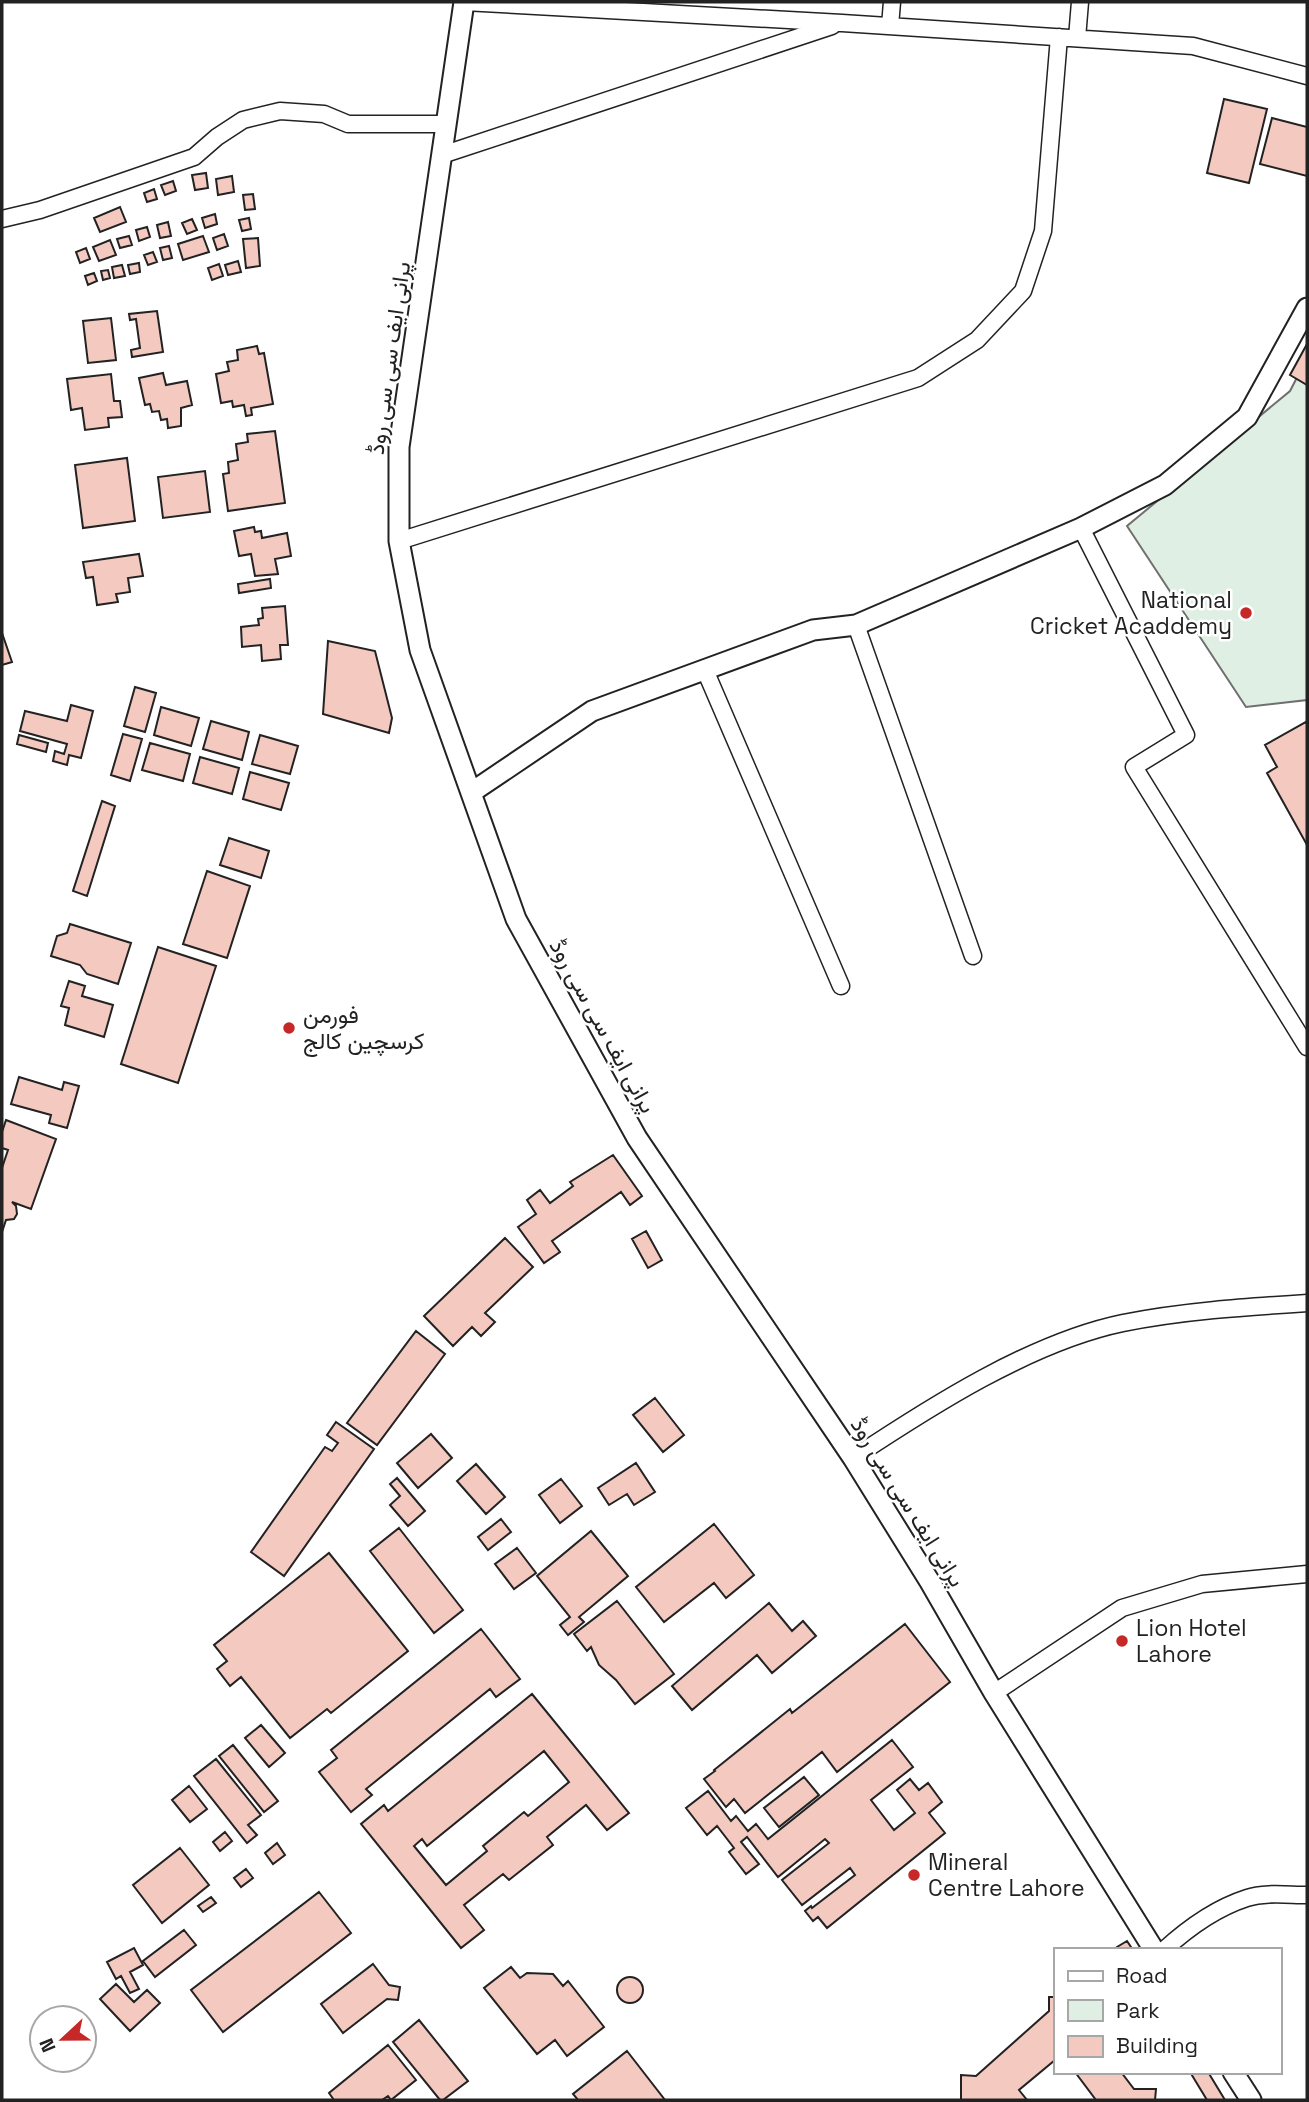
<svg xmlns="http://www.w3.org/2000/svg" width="1309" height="2102" viewBox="0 0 1309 2102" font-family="'Space Grotesk',Vazirmatn,sans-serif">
<rect width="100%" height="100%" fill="#fff"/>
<path fill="#e0efe3" stroke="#6f6f6f" stroke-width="2" d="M1307 358V700L1246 707 1127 526 1290 391Z"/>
<path fill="#f3c9c0" stroke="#222" stroke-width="2" fill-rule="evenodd" d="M1224 99 1267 109 1249 183 1207 173Z
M1272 118 1307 127V176L1260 164Z
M206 173 208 188 195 190 192 175Z
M232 176 234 192 218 195 216 179Z
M173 181 176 191 165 195 161 185Z
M154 189 157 199 147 202 144 193Z
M253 194 255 209 245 210 243 195Z
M120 207 126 222 100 232 94 218Z
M215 214 217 224 205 228 202 218Z
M249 218 251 229 242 231 239 220Z
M192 219 197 230 187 234 182 223Z
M168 222 171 236 160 238 157 225Z
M147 227 150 237 139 241 136 230Z
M224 234 228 246 217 250 213 238Z
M129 236 132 245 120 248 117 239Z
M203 236 209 252 183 260 178 244Z
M258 238 260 266 246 268 243 239Z
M110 240 116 255 99 261 93 247Z
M169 246 172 258 163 260 160 248Z
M86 248 90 259 80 263 76 252Z
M153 252 157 262 148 265 144 255Z
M238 261 241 272 228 275 225 265Z
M139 263 140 272 130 274 128 265Z
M219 264 223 276 212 280 208 268Z
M122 265 125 276 114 278 112 267Z
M108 270 110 278 103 280 101 271Z
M94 273 97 281 88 285 85 276Z
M157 311 163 352 132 357 131 350 140 348 136 319 130 320 129 314Z
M111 318 116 360 88 363 83 321Z
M1307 344V385L1290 375Z
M257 346 259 354 264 353 273 404 251 408 252 415 246 416 244 405 233 407 232 401 221 403 216 374 229 371 227 362 238 360 237 350Z
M163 373 166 385 187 381 192 405 181 408V426L168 428 167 419 161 420 159 411 152 412 150 404 145 405 139 378Z
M111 374 114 401H120L122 417 108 418 109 427 85 430 82 408 71 410 67 379Z
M275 431 285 503 228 511 223 474 229 473 228 462 238 460 236 444 248 442 247 434Z
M127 458 135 521 83 528 75 465Z
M205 471 210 512 163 518 158 477Z
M254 527 255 532 261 531 262 538 287 533 291 556 275 559 278 574 255 576 251 554 239 556 234 531Z
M139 554 143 576 128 578 130 592 116 594 118 602 97 605 93 577 86 578 83 562Z
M270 579 271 588 239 593 238 584Z
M285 606 288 645H280L281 659 262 661 261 645 242 647 241 627 259 625 258 619 263 618 262 608Z
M2 633 12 662 2 665Z
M328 641 375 651 392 718 389 733 323 714Z
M135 687 156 693 145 732 124 726Z
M71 705 93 711 81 758 69 755 67 765 53 761 55 751 64 754 67 744 20 731 25 711 67 721Z
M161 707 199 718 191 746 154 735Z
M211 721 249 732 242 760 203 749Z
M1306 722 1307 724V845L1267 773 1277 767 1265 745Z
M123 734 142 739 130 781 111 775Z
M19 735 48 743 46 752 17 744Z
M260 735 298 746 290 774 252 764Z
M150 743 190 754 183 781 142 770Z
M200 757 239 768 232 794 193 783Z
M250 772 289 783 281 810 243 799Z
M102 801 115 806 87 896 73 891Z
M229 838 269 851 261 878 220 865Z
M207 871 250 886 227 958 183 944Z
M70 924 131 943 118 984 87 974 80 965 51 956 57 936 67 933Z
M158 947 216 966 178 1083 121 1064Z
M69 981 85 986 82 996 113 1005 104 1037 65 1025 69 1008 61 1006Z
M19 1077 62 1090 64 1082 79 1086 67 1128 49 1123 51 1115 11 1104Z
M6 1120 56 1139 31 1209 12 1202 16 1206 17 1214 14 1219 6 1220 2 1232V1168L8 1150 2 1148V1132Z
M613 1155 642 1196 630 1205 621 1192 552 1241 560 1252 544 1263 518 1227 536 1214 527 1200 540 1190 550 1203 573 1186 570 1182Z
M646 1231 662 1260 648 1268 632 1239Z
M505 1238 533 1267 485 1313 495 1322 481 1336 472 1327 453 1346 424 1316Z
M416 1331 445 1354 377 1445 347 1423Z
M655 1398 684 1435 663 1452 633 1415Z
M336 1422 374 1449 284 1576 251 1552 325 1447 332 1451 338 1443 327 1435Z
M431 1434 452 1458 418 1488 397 1463Z
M636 1463 655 1492 634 1505 627 1494 609 1505 598 1488Z
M476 1464 505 1497 486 1514 457 1481Z
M397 1478 425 1511 408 1526 390 1505 400 1496 390 1484Z
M561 1479 582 1506 560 1523 539 1495Z
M501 1519 511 1532 488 1550 478 1537Z
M714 1524 754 1575 726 1598 714 1583 664 1622 636 1587Z
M399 1528 463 1610 434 1633 370 1551Z
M591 1531 628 1576 579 1617 584 1622 568 1635 560 1625 570 1617 537 1576Z
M517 1548 536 1573 514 1589 495 1564Z
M329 1553 408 1651 331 1713 327 1709 290 1738 241 1677 230 1686 217 1669 227 1661 214 1645Z
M617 1601 674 1674 635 1704 616 1680 599 1665 591 1647 587 1651 574 1634Z
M769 1603 792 1631 803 1621 816 1636 772 1673 757 1655 692 1710 672 1686Z
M905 1624 950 1682 837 1772 822 1752 745 1813 734 1799 726 1807 704 1779 715 1771 714 1770 790 1709 792 1713Z
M481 1629 520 1679 496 1697 490 1689 366 1789 372 1795 351 1812 319 1772 337 1758 331 1750Z
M532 1694 629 1813 607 1830 586 1805 547 1837 553 1845 509 1880 503 1874 464 1905 484 1930 461 1948 361 1824 384 1805 388 1811ZM544 1751 569 1782 528 1816 524 1812 483 1846 487 1851 446 1885 414 1846 422 1839 427 1846Z
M261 1725 285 1753 269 1767 245 1738Z
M892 1740 913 1767 871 1800 894 1830 915 1813 897 1790 910 1779 919 1790 928 1783 942 1802 929 1813 945 1833 827 1928 818 1917 813 1921 805 1911 811 1906 812 1908 855 1875 850 1868 802 1905 782 1880 829 1843 825 1839 778 1877 747 1837 741 1842 759 1864 746 1874 729 1852 734 1848 717 1826 707 1835 686 1808 708 1791 731 1821 736 1816 748 1831 756 1824 768 1839Z
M233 1745 278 1801 264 1812 219 1756Z
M216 1759 261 1815 248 1825 257 1835 247 1843 194 1776Z
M804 1777 819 1795 779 1827 764 1808Z
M189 1786 207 1809 190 1822 172 1800Z
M225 1832 232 1841 220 1851 213 1842Z
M277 1843 285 1855 273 1864 265 1853Z
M180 1848 209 1885 162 1923 133 1885Z
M246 1869 253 1878 241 1887 234 1878Z
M319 1892 351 1933 223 2032 191 1990Z
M211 1897 216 1903 203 1912 198 1906Z
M184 1930 196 1945 155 1977 143 1961Z
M1127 1941 1133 1950H1119L1117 1947Z
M134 1948 143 1965 130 1972 139 1989 130 1993 121 1976 116 1979 107 1962Z
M373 1964 389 1985 400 1987 398 2000 387 1999 343 2033 321 2004Z
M511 1967 520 1978 527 1973 553 1974 563 1986 568 1981 604 2027 567 2056 555 2040 537 2054 484 1988Z
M617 1990a13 13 0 1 1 26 0a13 13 0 1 1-26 0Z
M116 1984 134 2002 147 1990 160 2003 130 2031 100 1999Z
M1049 1997H1055V2060L1019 2090 1027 2100H961V2075L976 2076 1049 2011Z
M419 2020 468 2081 443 2100H440L393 2042Z
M388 2045 416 2080 391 2100 388 2096 382 2100H334L329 2093Z
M627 2051 665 2100H578L573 2094Z
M1075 2072H1121L1134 2089H1156L1155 2100H1096Z
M1190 2072H1208L1225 2100H1207Z"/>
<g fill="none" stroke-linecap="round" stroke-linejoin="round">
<g stroke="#222" stroke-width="19">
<path id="minor" d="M464 2 842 23 1193 46 1307 76
M890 26 892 2
M1077 38 1080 2
M442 155 832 26
M2 219 40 210 194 157 217 137 243 120 280 111 324 114 348 124H446
M1081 528 1186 735 1134 767 1307 1047
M399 541 918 378 977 340 1023 291 1043 231 1059 37
M856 625 973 956
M705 670 841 986
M853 1458C930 1407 1031 1342 1123 1323 1183 1311 1246 1307 1307 1303
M994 1693 1122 1608 1202 1584 1307 1574
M1164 1950C1188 1928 1216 1908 1247 1898 1265 1892 1288 1895 1307 1895"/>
</g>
<g stroke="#222" stroke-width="23">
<path id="tertiary" d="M464 2 399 447V541L420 650 516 919 637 1138 853 1458 930 1582 994 1693 1154 1950
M472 792 592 711 813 630 856 625 1081 528 1165 485 1247 417 1307 308
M1233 2072 1251 2100"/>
</g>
<use href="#minor" stroke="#fff" stroke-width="16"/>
<use href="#tertiary" stroke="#fff" stroke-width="19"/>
</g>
<g fill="#c62828" stroke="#fff" stroke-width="2.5">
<circle cx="1246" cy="613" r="7"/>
<circle cx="289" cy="1028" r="7"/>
<circle cx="1122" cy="1641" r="7"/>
<circle cx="914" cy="1875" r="7"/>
</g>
<g text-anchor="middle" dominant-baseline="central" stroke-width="5" stroke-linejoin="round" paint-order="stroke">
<g font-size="23" fill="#222" stroke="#fff">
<text transform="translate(389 358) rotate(-82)">پرانی ایف سی سی روڈ</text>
<text transform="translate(603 1026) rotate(61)">پرانی ایف سی سی روڈ</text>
<text transform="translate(908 1502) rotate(58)">پرانی ایف سی سی روڈ</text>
</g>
<g font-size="23" fill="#222" stroke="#fff" text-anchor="start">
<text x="1232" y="600" text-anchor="end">National<tspan x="1232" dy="26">Cricket Acaddemy</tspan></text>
<text x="303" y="1015">فورمن<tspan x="303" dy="26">کرسچین کالج</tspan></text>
<text x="1136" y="1628">Lion Hotel<tspan x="1136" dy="26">Lahore</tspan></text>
<text x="928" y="1862">Mineral<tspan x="928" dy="26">Centre Lahore</tspan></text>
</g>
</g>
<rect width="1309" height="2102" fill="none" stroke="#222222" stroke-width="7"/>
<rect x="1054" y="1948" width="228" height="126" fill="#ffffff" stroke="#a7a7a7" stroke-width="2"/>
<rect x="1068" y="1971" width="35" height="10" fill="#ffffff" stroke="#a7a7a7" stroke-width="2"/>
<text x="1116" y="1983" font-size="21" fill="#222222">Road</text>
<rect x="1068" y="2000" width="35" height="21" fill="#e0efe3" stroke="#a7a7a7" stroke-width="2"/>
<text x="1116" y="2018" font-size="21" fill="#222222">Park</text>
<rect x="1068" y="2036" width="35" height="21" fill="#f3c9c0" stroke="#a7a7a7" stroke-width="2"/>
<text x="1116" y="2053" font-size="21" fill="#222222">Building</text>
<g transform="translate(63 2039) rotate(248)"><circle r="33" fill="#ffffff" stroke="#a7a7a7" stroke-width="2"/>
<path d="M0-5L12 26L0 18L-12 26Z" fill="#c62828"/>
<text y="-10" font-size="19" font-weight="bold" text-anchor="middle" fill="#222222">N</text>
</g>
</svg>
